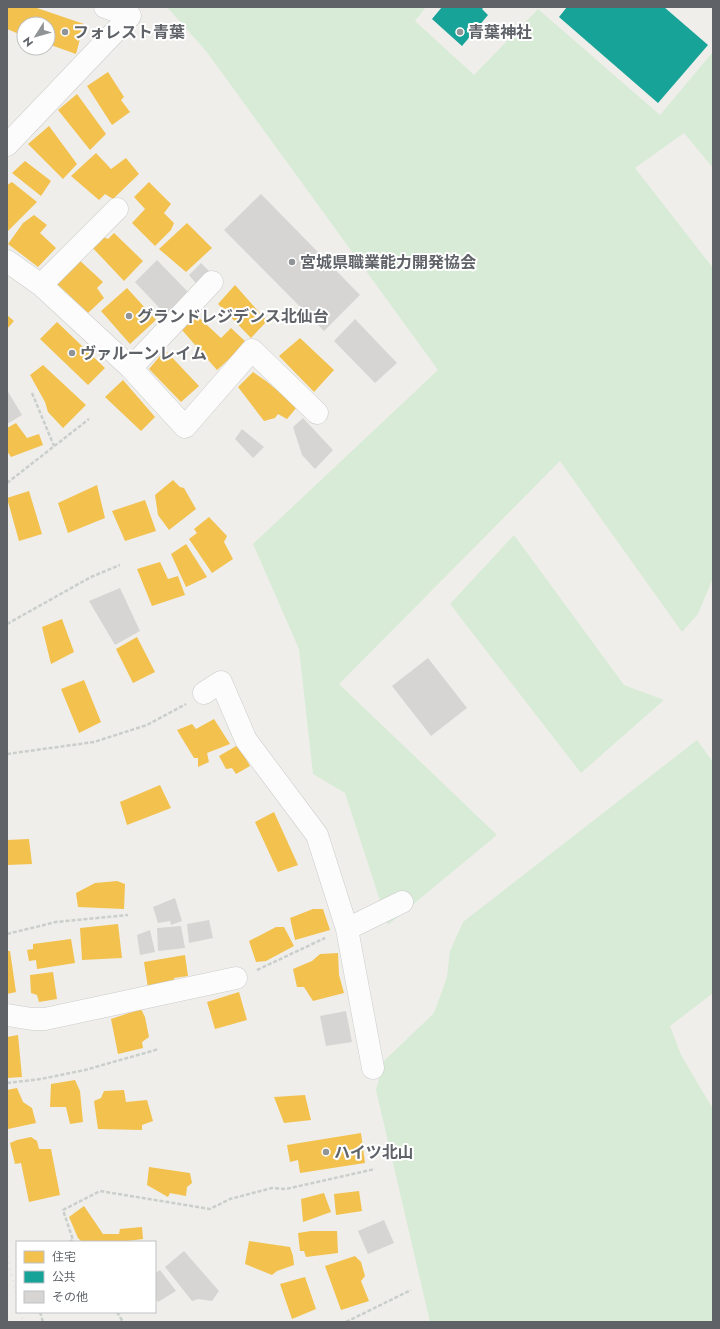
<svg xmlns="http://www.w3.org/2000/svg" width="720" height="1329" viewBox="0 0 720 1329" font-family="Jost,'Noto Sans JP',sans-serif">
<rect width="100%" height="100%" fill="#efeeea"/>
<path fill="#d8ebd6" d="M167 7H426L415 21 474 75 538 9 660 115 712 53 713 54V168L684 133 635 168 713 268V578L698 614 682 632 560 461 339 684 497 835 388 925 345 793 313 774 299 649 253 544 438 370 206 51Z
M514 535 624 685 664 700 581 773 450 604Z
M697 740 713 762V993L670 1026 681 1055 713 1109V1322H430L376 1090 384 1061 434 1013 447 977 450 951 463 922Z"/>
<path fill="#f2c14e" d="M7 7H34L84 24 76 54 48 44V24H24V36L7 29Z
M108 72 124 97 121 100 130 112 112 125 87 86Z
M77 94 106 134 90 150 58 110Z
M49 126 77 164 63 179 28 144Z
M96 153 111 169 126 158 139 174 113 199 105 194 99 200 71 176Z
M25 161 51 181 41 196 12 173Z
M12 182 37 202 7 232V185Z
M149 182 171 204 164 213 174 223 171 230 155 246 132 223 145 209 134 197Z
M34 215 47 225 40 233 56 248 38 267 8 244 23 223Z
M187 223 212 248 186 272 159 249Z
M114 233 143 261 124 281 90 245 99 235 108 239Z
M77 258 103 282 97 288 104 298 88 313 54 281Z
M235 285 267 321 251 338 218 304Z
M127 288 156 320 130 344 101 311Z
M7 315 14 321 7 329Z
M196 315 221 338 231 328 247 343 217 370 182 330Z
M57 322 105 368 88 385 40 339Z
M300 338 334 370 314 392 279 356Z
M165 350 199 386 181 402 149 369Z
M43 365 86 405 63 428 48 412 45 402 30 375Z
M253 372 266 381 297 407 287 419 278 414 275 418 264 421 238 387Z
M123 380 155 417 141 431 105 397Z
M16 423 27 438 39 434 43 445 11 457 7 451V428Z
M173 480 180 487 184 488 196 509 169 530 158 515 155 495Z
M97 485 105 518 68 533 58 503Z
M29 491 42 534 19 541 7 498Z
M145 500 156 531 125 541 112 511Z
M209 517 227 536 224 542 233 559 212 573 189 539 197 533 194 529Z
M186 544 207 577 186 587 171 554Z
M160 562 168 579 178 576 185 595 152 606 137 569Z
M62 619 74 652 51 664 42 627Z
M137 637 155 672 133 683 116 649Z
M84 680 101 722 79 733 61 689Z
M214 719 230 744 207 753 209 762 198 767V758H194L177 730 192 724 196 729Z
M238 745 250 766 236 774 232 768 226 769 219 756Z
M160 785 171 808 127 825 120 802Z
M274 812 298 865 278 872 255 822Z
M29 839 32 864 7 865V840Z
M117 881 125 884 124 909 78 907 76 893 95 883Z
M313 909H323L330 930 295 940 290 918Z
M118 924 122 958 82 960 80 928Z
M276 927H284L294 946 266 961 256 962 249 941Z
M71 939 75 963 37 969 36 960 29 961 27 950 33 949V944Z
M7 951H10L16 992 7 994Z
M338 953 339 975 344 993 313 1001 304 987H297L293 969 312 961 320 954Z
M185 955 188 976 174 978 175 984 148 988 144 962Z
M53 972 57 999 39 1002 37 995 31 993 30 975Z
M239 992 247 1020 215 1029 207 1002Z
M141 1009 145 1017 149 1037 142 1042 143 1048 118 1054 111 1019Z
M18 1035 22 1077 7 1078V1037Z
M75 1080 80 1091 83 1122 70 1124 66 1107H50L51 1084Z
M17 1088 23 1102 32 1108 36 1123 8 1129 7 1128V1090Z
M124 1090 126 1102 147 1100 153 1121 142 1125V1130L98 1129 94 1101 101 1098 104 1091Z
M305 1095 311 1120 284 1123 274 1097Z
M361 1133 365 1163 300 1173 298 1160 290 1162 287 1145Z
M31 1137 37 1141 39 1149H51L60 1195 29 1202 21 1163 15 1164 10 1143 17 1140Z
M149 1167 190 1173 192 1183 187 1187 186 1196 170 1193 168 1197 147 1185Z
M359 1191 362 1211 336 1215 334 1194Z
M324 1193 331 1212 303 1222 301 1199Z
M84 1206 103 1234H119L120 1229 142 1227 143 1239 119 1242H82L78 1238 69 1217Z
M311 1231H337L338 1253 306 1257 304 1251H300L298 1233Z
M249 1241 290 1247 293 1256 294 1265 277 1271 272 1275 245 1264Z
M355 1256 361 1262 365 1276 361 1281 369 1301 341 1310 325 1266Z
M305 1277 316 1309 292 1319 280 1284Z"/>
<path fill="#17a398" d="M442 7H484L482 9 488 15 462 46 432 19Z
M567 7H664L708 45 658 103 559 17Z"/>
<path fill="#d6d5d3" d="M261 194 360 295 324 331 224 230Z
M157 260 188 292 166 315 135 282Z
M201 263 211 273 199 287 189 275Z
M355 319 397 363 375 383 334 341Z
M7 390 22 415 7 424Z
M303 418 333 450 315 469 302 455 293 427Z
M242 429 264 447 253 458 235 439Z
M120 588 140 631 115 645 89 601Z
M428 658 467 708 431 736 392 686Z
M175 898 182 921 171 925 170 921 158 923 153 907Z
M209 920 213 938 189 943 187 924Z
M181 926 185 948 158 951 157 928Z
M150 930 155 952 140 955 137 935Z
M346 1011 352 1042 326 1046 320 1016Z
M384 1220 394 1243 368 1254 358 1231Z
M184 1251 219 1291 212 1301 198 1299 192 1301 165 1267Z
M160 1270 176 1291 158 1302 155 1297V1273Z"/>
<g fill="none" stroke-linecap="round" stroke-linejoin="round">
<g stroke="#cbcccc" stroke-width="23">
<path id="minor" d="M7 145 130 16 105 7
M7 261 41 285 131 368 185 427 252 350 317 413
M41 285 117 209
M131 368 212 282
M204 693 221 682 246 740 317 835 347 929 373 1068
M347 929 402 902
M7 1015 32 1019H45L236 978"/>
</g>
<path stroke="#cacfcc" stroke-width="2.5" stroke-dasharray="4 2" stroke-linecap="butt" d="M32 393 54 446
M7 483 89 419
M7 624 91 577 120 565
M7 754 94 742 147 725 186 704
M7 934 56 922 128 915
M257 970 325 938
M7 1083 41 1079 85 1070 159 1049
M69 1242 73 1240 63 1210 100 1191 210 1209 230 1199 272 1188 286 1189 375 1169
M40 1312 43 1322
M117 1312 123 1322
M346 1322 411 1290"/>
<use href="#minor" stroke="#fdfcfc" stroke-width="22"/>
<path stroke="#e4e4e4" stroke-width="3" stroke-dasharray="1 5" stroke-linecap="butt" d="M7 1257 17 1297
M21 1312 23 1322"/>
</g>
<g fill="#919496" stroke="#fff" stroke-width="1.5">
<circle cx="65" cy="32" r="4"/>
<circle cx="460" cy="32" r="4"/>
<circle cx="292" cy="262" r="4"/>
<circle cx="129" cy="316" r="4"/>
<circle cx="72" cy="353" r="4"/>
<circle cx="326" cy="1152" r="4"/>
</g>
<g text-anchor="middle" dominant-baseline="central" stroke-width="4" stroke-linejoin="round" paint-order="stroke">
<g font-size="16" font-weight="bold" fill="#5f6368" stroke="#fff" text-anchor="start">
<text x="73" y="32">フォレスト青葉</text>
<text x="468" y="32">青葉神社</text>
<text x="300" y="262">宮城県職業能力開発協会</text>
<text x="137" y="316">グランドレジデンス北仙台</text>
<text x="80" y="353">ヴァルーンレイム</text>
<text x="334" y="1152">ハイツ北山</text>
</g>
</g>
<rect width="720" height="1329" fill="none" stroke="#5f6368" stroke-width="16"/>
<rect x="16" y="1241" width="140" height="72" fill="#ffffff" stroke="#bfc1c3"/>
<rect x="24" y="1251" width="20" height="12" fill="#f2c14e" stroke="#bfc1c3"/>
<text x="52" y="1261" font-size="12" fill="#5f6368">住宅</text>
<rect x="24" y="1271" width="20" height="12" fill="#17a398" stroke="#bfc1c3"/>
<text x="52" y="1281" font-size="12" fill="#5f6368">公共</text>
<rect x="24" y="1291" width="20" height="12" fill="#d6d5d3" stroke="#bfc1c3"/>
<text x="52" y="1301" font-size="12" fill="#5f6368">その他</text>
<g transform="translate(36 36) rotate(233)"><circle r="19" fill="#ffffff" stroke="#bfc1c3"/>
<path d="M0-3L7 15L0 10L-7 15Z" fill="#919496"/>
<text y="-6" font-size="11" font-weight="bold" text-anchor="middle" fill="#5f6368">N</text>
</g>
</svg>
